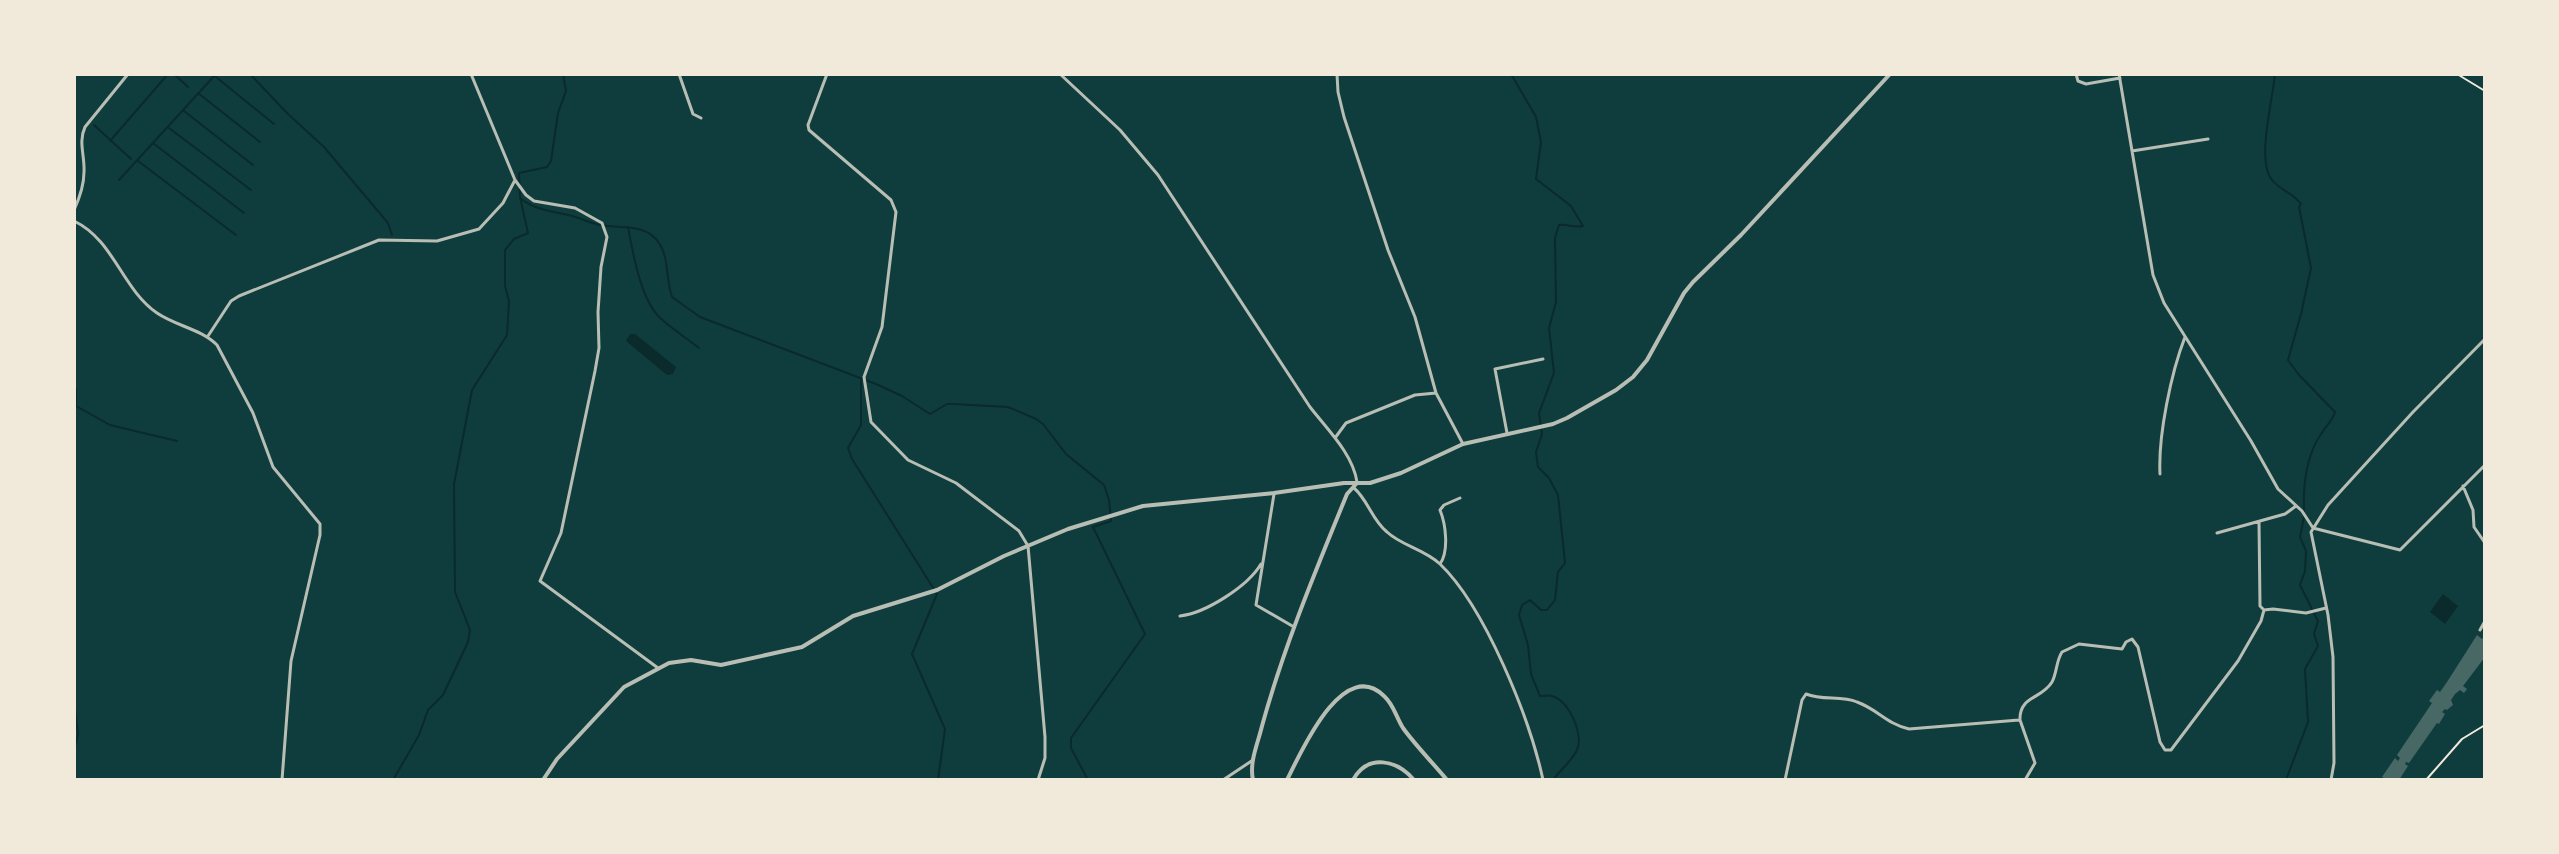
<svg xmlns="http://www.w3.org/2000/svg" width="2559" height="854" viewBox="0 0 2559 854" font-family="Lato,sans-serif">
<rect width="100%" height="100%" fill="#0f3d3e"/>
<path fill="#0a2a2b" d="M630 334H635L676 367 673 374 667 375 626 341Z
M2443 594 2458 606 2445 624 2430 612Z"/>
<g fill="none" stroke-linecap="round" stroke-linejoin="round">
<path stroke="#0a2a2b" stroke-width="2" d="M174 74 188 87
M250 74 288 114 324 147 388 223 392 235
M1511 74 1536 117 1541 142 1536 179 1571 206 1583 226C1574 228 1568 224 1559 225L1555 238 1556 302 1549 328 1554 373 1539 413 1542 434 1536 452 1538 467 1549 478 1558 495 1565 563 1558 572 1555 600 1547 610H1541L1530 600 1522 605 1519 615 1528 645 1531 674 1540 696C1544 696 1548 695 1552 696 1569 701 1584 734 1577 750 1572 761 1560 770 1553 780
M2275 74C2273 99 2256 161 2272 180 2280 190 2293 193 2301 204L2299 207 2311 268 2301 314 2288 360 2299 375 2335 412C2333 420 2326 426 2321 434 2306 456 2303 484 2304 511
M216 77 274 124
M198 93 260 142
M184 111 253 165
M94 125 131 159
M169 128 251 190
M110 141 168 74
M153 143 244 213
M138 161 236 235
M119 180 216 74
M520 198C536 211 553 211 572 216 580 218 588 222 596 224 617 230 644 221 659 243 669 257 666 281 672 297L700 317 876 384 902 396 930 414 947 404H953L1008 407 1036 419 1043 424 1066 454 1104 485 1109 500 1111 521 1093 527 1145 634 1071 738V748L1088 780
M628 227C633 253 640 297 659 317 671 328 686 338 699 348
M861 380V425L848 448 852 459 937 594 912 654 945 729 938 780
M74 387 76 389V406L110 425 177 441
M74 700 78 734 74 752
M393 780 419 735 428 710 443 695 468 642 470 630 455 592 454 484 472 390 507 335 509 301 505 286V250L514 239 528 233 520 197 519 173 547 167 551 161 558 113 566 91 563 74
M2286 780 2308 722 2305 669 2318 646 2314 634 2318 621 2300 585 2305 571 2306 551 2300 537 2304 517"/>
</g>
<path fill="#486865" d="M2477 635 2482 639 2485 635V657L2463 686 2467 689 2464 693 2460 690 2455 694 2451 700 2453 705 2447 710 2445 709 2442 712 2445 714 2439 724 2437 723 2409 763 2406 762 2405 764 2408 766 2399 780H2387L2382 777 2395 758 2398 761 2400 758 2397 755 2432 703 2429 701 2437 690 2440 692 2447 682Z"/>
<g fill="none" stroke-linecap="round" stroke-linejoin="round">
<path stroke="#f1e9da" stroke-width="2" d="M2457 74 2485 91
M2426 780 2462 739 2485 725"/>
<path stroke="#b8beb3" stroke-width="3" d="M679 74 693 114 701 118
M827 74 808 125 809 130 891 200 896 212 882 327 864 377 871 422 908 460 956 483 1019 531 1028 546 1045 737V758L1038 780
M1060 74 1120 130 1158 175 1310 407C1327 429 1353 454 1357 482
M1337 74 1338 92 1344 117 1388 250 1415 317 1436 393 1463 444
M2076 74 2078 81 2086 84 2120 78
M2119 74 2153 275 2164 303 2251 441 2278 489 2302 511 2313 528
M2132 151 2208 139
M515 180 526 195 534 201 575 208 602 223 607 237 601 267 598 312 599 348 595 371 561 533 540 581 658 668
M74 210C80 197 84 186 84 172 85 156 78 142 85 127L128 74
M74 221C114 240 122 289 157 313 176 326 201 329 217 345L253 413 273 467 320 524V535L291 661 282 780
M208 336 231 301 239 296 379 240 437 241 479 229 503 203 515 180 471 74
M1507 433 1495 369 1543 359
M1335 438 1346 423 1415 395 1436 393
M2160 474C2158 436 2171 373 2185 337
M2463 486 2473 510 2474 527 2485 543
M1354 488C1368 500 1372 520 1387 532 1402 546 1424 549 1440 564 1485 607 1530 719 1543 780
M1274 494 1256 605 1294 627
M2259 522 2260 606 2264 610
M2313 528 2400 550 2485 465
M2217 533 2285 514 2296 506
M1440 564C1449 551 1446 525 1440 510L1444 505 1460 498
M2264 610 2273 609 2306 613 2326 608
M1180 616C1206 613 1248 586 1261 564
M2480 630 2485 621
M2020 720C2019 696 2042 699 2052 682 2057 673 2056 661 2062 652L2079 644 2122 649 2126 642 2132 639 2138 647 2160 742 2165 750H2171L2238 661 2261 621 2264 610
M2020 720 2035 763 2025 780
M1223 780 1253 760
M1785 780 1802 700 1806 694C1823 701 1841 695 1857 702 1877 709 1887 724 1909 729L2019 720
M2331 780 2334 763 2333 657 2328 615 2311 532 2328 505 2413 412 2485 339"/>
<path stroke="#b8beb3" stroke-width="4" d="M543 780 557 759 624 687 669 663 691 660 721 665 802 647 853 616 937 590 1004 556 1068 529 1143 506 1274 493 1344 483H1370L1401 473 1463 444 1553 424 1567 418 1616 390 1633 377 1647 360 1684 293 1693 282 1741 235 1890 74
M1253 780C1249 762 1258 743 1262 726 1284 646 1316 570 1347 494L1357 483
M1287 780C1301 752 1343 656 1384 696 1394 705 1396 717 1403 728 1416 746 1433 763 1447 780
M1353 780C1368 753 1397 760 1414 780"/>
</g>
<rect width="2559" height="854" fill="none" stroke="#f1e9da" stroke-width="152"/>
</svg>
